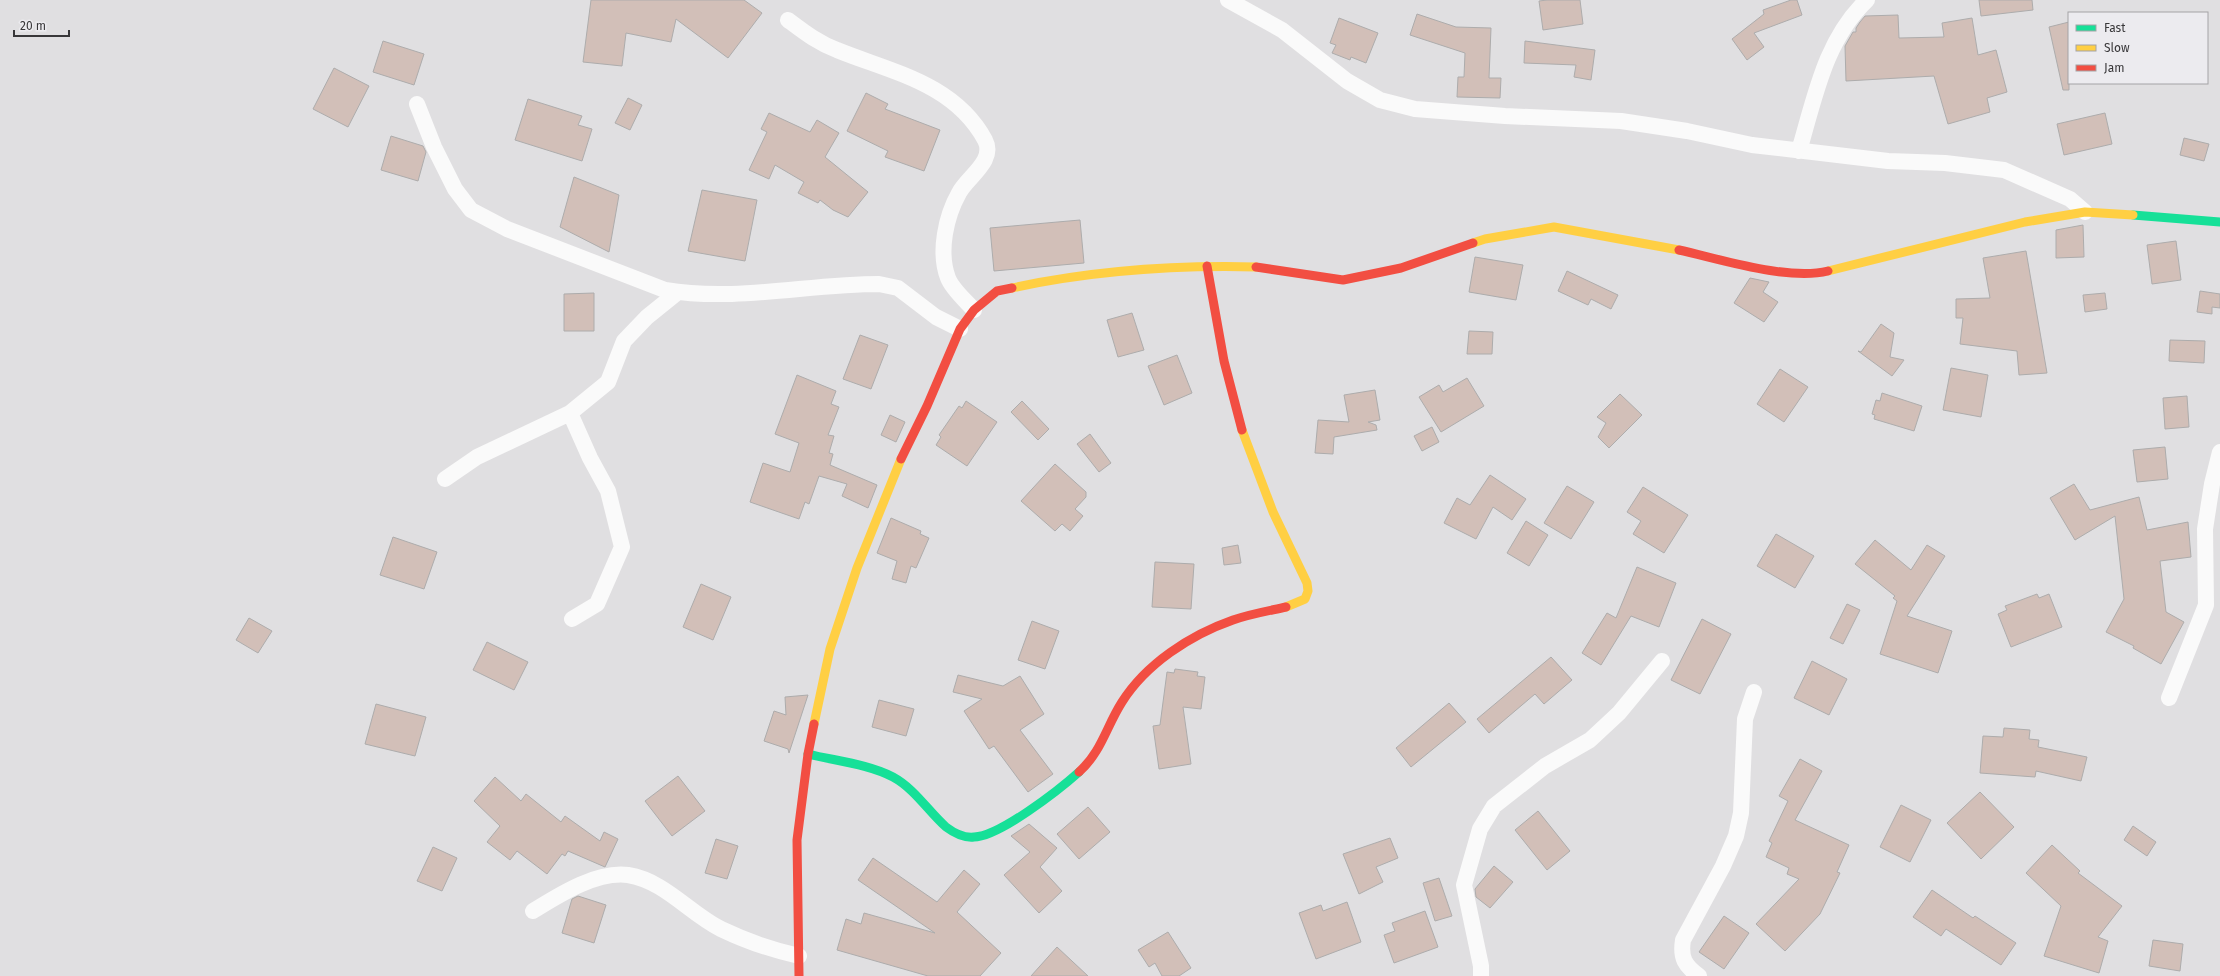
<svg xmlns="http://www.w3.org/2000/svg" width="2220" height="976" viewBox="0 0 2220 976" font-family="'Fira Sans',sans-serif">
<rect width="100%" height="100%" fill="#e0dfe1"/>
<path fill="#d2bfb8" stroke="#adacac" d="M591 0H744L762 13 728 58 676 19 671 42 626 33 622 66 583 62Z
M1547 0H1580L1583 24 1543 30 1539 1Z
M1791 0H1797L1802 15 1754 33 1764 47 1747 60 1732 39 1764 14 1763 10Z
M1979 0H2032L2033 10 1981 16Z
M1417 14 1456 27 1491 28 1489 78H1501L1500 98 1457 97 1458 77H1464L1465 53 1410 35Z
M1898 15 1899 38 1944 37 1942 23 1972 18 1978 55 1996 50 2007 92 1987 98 1990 112 1948 124 1934 76 1846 81 1845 46 1853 32H1856V28L1860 22 1865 16Z
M1339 18 1378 33 1366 63 1351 57 1350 60 1332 53 1336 45 1330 43Z
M2069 22V90H2063L2049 27Z
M383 41 424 54 414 85 373 72Z
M1525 41 1595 50 1591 80 1574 77 1576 65 1524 63Z
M334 68 369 86 348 127 313 109Z
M866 93 888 104 885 109 940 130 924 171 885 157 888 151 847 131Z
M628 98 642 105 630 130 615 123Z
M528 99 582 116 578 125 592 129 582 161 515 140Z
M769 113 810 132 817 120 839 133 825 157 868 192 848 217 833 210 820 200 818 203 798 193 804 182 775 165 769 179 749 170 767 132 761 129Z
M2105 113 2112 144 2064 155 2057 124Z
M391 136 423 146 426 152 418 181 381 170Z
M2184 138 2209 144 2204 161 2180 155Z
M574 177 619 195 609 252 560 227Z
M702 190 757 200 745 261 688 251Z
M1080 220 1084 263 994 271 990 228Z
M2083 225 2084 257 2056 258V230Z
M2176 241 2181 280 2152 284 2147 245Z
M2026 251 2047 373 2019 375 2017 351 1960 344 1963 318H1956V299L1990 298 1983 258Z
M1475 257 1523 265 1516 300 1469 292Z
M1567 271 1618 295 1611 309 1591 299 1588 305 1558 291Z
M1750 278 1769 282 1763 292 1778 302 1764 322 1734 303Z
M2200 291 2220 294V308L2212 307V314L2197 312Z
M594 293V331H564V294Z
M2105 293 2107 309 2085 312 2083 295Z
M1132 313 1144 350 1118 357 1107 320Z
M1881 324 1894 333 1890 357 1904 360 1892 376 1858 351 1861 352Z
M1469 331 1493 332 1492 354H1467Z
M860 335 888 345 871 389 843 379Z
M2170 340 2205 341 2204 363 2169 361Z
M1177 355 1192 393 1164 405 1148 366Z
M1951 368 1988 375 1981 417 1943 410Z
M1780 369 1808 387 1784 422 1757 404Z
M797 375 836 391 831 404 839 407 828 435 834 436 829 453 833 454 830 465 877 485 868 508 842 496 847 484 819 476 809 504 805 502 799 519 750 502 763 463 790 472 799 443 775 434Z
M1467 378 1484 406 1441 432 1419 397 1439 385 1443 392Z
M1375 390 1380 420 1368 422 1376 425 1377 430 1334 437 1333 454 1315 453 1318 420 1349 422 1344 395Z
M1882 393 1922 406 1914 431 1874 419 1875 415 1872 414 1876 400 1880 401Z
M1620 394 1642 415 1609 448 1598 437 1606 423 1597 417Z
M2187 396 2189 427 2165 429 2163 398Z
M966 401 997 422 967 466 936 445 941 437 939 435 959 406 962 408Z
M1022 401 1049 429 1038 440 1011 412Z
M890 415 905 422 896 442 881 435Z
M1432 427 1439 442 1422 451 1414 436Z
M1090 434 1111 463 1099 472 1077 444Z
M2165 447 2168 479 2137 482 2133 450Z
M1055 464 1086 492V497L1075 509 1083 516 1070 531 1062 524 1055 531 1021 501Z
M1490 475 1526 499 1512 520 1493 507 1476 539 1444 523 1457 498 1470 505Z
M2074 484 2090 510 2139 497 2147 530 2188 522 2191 557 2160 561 2166 612 2184 622 2161 664 2133 648 2134 646 2106 632 2124 599 2115 516 2075 540 2050 498Z
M1567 486 1594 502 1571 539 1544 523Z
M1643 487 1688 515 1664 553 1633 534 1641 521 1627 512Z
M891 518 921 531 920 534 929 538 916 568 911 566 906 583 892 579 897 561 877 553Z
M1526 521 1548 535 1529 566 1507 553Z
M1776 534 1814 556 1795 588 1757 566Z
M393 537 437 552 424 589 380 575Z
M1875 540 1911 570 1927 545 1945 556 1907 616 1952 631 1938 673 1880 654 1897 601 1893 598 1895 596 1855 564Z
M1238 545 1241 563 1224 565 1222 548Z
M1155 562 1194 564 1191 609 1152 607Z
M1637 567 1676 583 1659 627 1631 616 1601 665 1582 653 1607 613 1616 618Z
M701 584 731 597 713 640 683 627Z
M2037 594 2039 598 2049 594 2062 627 2011 647 1998 614 2007 610 2005 606Z
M1847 604 1860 610 1843 644 1830 638Z
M249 618 272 631 258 653 236 640Z
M1702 619 1731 634 1700 694 1671 680Z
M1032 621 1059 631 1045 669 1018 660Z
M487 642 528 662 514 690 473 670Z
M1551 657 1572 680 1544 704 1535 694 1489 733 1477 719Z
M1812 661 1847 679 1829 715 1794 698Z
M1175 669 1198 672 1197 676 1205 677 1201 709 1183 707 1191 764 1159 769 1153 726 1160 725 1167 672 1174 673Z
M958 675 1003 686 1020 676 1044 714 1020 730 1053 774 1028 792 994 746 989 749 964 711 982 699 953 692Z
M808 695 789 753 788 749 764 741 774 711 786 715 785 697Z
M879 700 914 709 906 736 872 727Z
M1449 703 1466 722 1411 767 1396 748Z
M376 704 426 717 415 756 365 744Z
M2004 728 2030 730 2029 739 2039 740 2038 747 2087 757 2081 781 2036 771 2035 777 1980 773 1983 736 2003 737Z
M1800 759 1822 771 1795 820 1849 845 1837 872 1840 873 1820 914 1785 951 1756 924 1799 879 1787 874 1789 868 1766 857 1772 843 1769 841 1788 801 1779 796Z
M678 776 705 811 672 836 645 801Z
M495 777 521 801 526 794 561 822 565 816 600 841 604 832 618 839 605 867 568 851 565 856 562 854 547 874 517 851 510 860 487 842 500 826 474 801Z
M1980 792 2014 827 1981 859 1947 823Z
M1901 805 1931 820 1910 862 1880 847Z
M1088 807 1110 832 1079 859 1057 834Z
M1538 811 1570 851 1547 870 1515 830Z
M1029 824 1057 848 1040 867 1062 891 1039 913 1004 875 1030 852 1011 836Z
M2133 826 2156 842 2147 856 2124 840Z
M1390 838 1398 858 1376 867 1383 882 1359 894 1343 854Z
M716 839 738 846 727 879 705 873Z
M2052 845 2080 871 2078 873 2122 906 2098 937 2108 941 2099 973 2044 956 2061 906 2026 873Z
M433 847 457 858 442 891 417 881Z
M873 858 937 902 964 870 980 884 957 912 1001 953 980 976H928L837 950 846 919 861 924 864 913 935 933 858 880Z
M1494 866 1513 882 1490 908 1476 897 1475 889Z
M1439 878 1452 916 1435 921 1423 883Z
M1932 890 1973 918 1975 916 2016 943 2001 965 1946 929 1941 936 1913 917Z
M578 896 606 905 594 943 562 933 572 899Z
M1347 902 1361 942 1316 959 1299 913 1321 905 1323 911Z
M1425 911 1438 947 1394 963 1384 935 1395 931 1392 923Z
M1724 916 1749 933 1724 969 1699 952Z
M1168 932 1191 968 1179 976H1162L1155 963 1149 967 1138 950Z
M2153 940 2183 944 2180 971 2149 966Z
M1057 947 1088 976H1031Z"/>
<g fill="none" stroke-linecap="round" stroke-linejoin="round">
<path stroke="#fafafa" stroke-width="16" d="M1228 0 1282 30 1347 81 1380 100 1415 109 1505 116 1621 121 1687 131 1752 145 1888 161 1945 163 2004 170 2070 199 2085 212
M788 20C804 32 818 43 837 50 891 72 954 83 985 140 996 161 967 177 959 193 946 216 938 252 948 278 952 289 966 301 974 310
M417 104 434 147 455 189 471 210 507 229 665 290C736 302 808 284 879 284L898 288 936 317 960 329
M1799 151C1815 97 1825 40 1867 0
M570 413 590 458 608 491 622 547 597 604 572 619
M445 479 477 457 570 413 608 382 624 341 647 317 678 292
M2169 698 2206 605 2205 529 2212 484 2220 452
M533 911C559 895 596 871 628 875 665 881 689 913 721 929 746 941 772 950 799 956
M1481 976V966L1464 885 1480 829 1494 806 1545 766 1590 740 1619 713 1662 661
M1699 976C1685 966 1680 958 1683 940L1723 866 1736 836 1741 813 1745 719 1754 692"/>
<path stroke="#16e098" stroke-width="9" d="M2133 215 2220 222
M808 754C836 761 868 764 893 777 915 789 928 811 946 827 954 833 965 838 974 837 999 837 1060 789 1079 772"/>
<path stroke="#ffcf43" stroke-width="9" d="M1473 243 1485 239 1554 227 1679 250
M1828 271 2025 222 2085 212 2133 215
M1012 288C1091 271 1175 265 1256 267
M1242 430 1273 512 1307 583 1308 591 1305 599 1286 607
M814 724 830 649 857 568 901 459"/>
<path stroke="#f24e42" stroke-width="9" d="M1679 250C1720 259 1788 281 1828 271
M1207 266 1224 361 1242 430
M1256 267 1343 280 1401 268 1473 243
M901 459 927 406 960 329 974 310 997 291 1012 288
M1079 772C1102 751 1106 727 1122 702 1146 664 1190 635 1233 620 1250 614 1268 611 1286 607
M799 976 797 840 808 754 814 724"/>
</g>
<rect x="2068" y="12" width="140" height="72" fill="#ecebef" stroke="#a4a3a6"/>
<rect x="2076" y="25" width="20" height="6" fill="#16e098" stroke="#a4a3a6"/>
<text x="2104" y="32" font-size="12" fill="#383739">Fast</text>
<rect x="2076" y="45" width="20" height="6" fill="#ffcf43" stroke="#a4a3a6"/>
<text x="2104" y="52" font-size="12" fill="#383739">Slow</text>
<rect x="2076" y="65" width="20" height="6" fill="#f24e42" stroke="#a4a3a6"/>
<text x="2104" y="72" font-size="12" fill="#383739">Jam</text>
<path d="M14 30v6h55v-6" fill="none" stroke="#383739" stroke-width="2"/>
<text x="20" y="30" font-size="12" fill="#383739" stroke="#ecebef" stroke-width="3" paint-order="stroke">20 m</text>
</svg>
